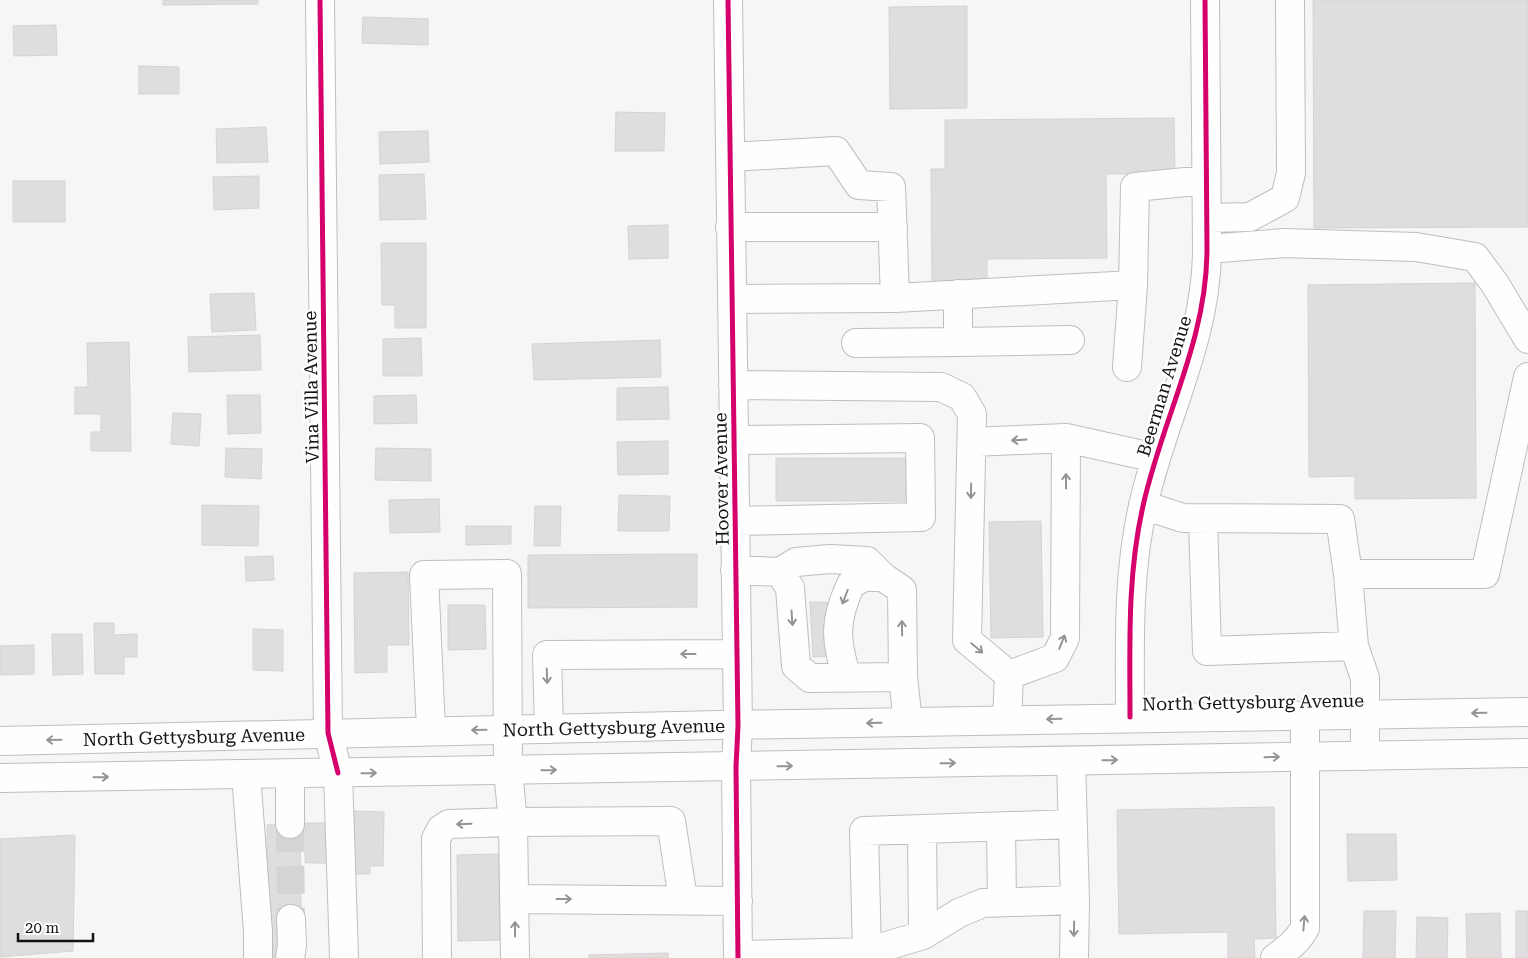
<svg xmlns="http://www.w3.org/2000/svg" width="1528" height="958" viewBox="0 0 1528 958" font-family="'Roboto Serif',serif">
<rect width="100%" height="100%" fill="#f7f6f7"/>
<path fill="#dfdedf" stroke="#d4d3d4" d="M163 0H258V4L163 5Z
M1313 0H1528V227L1314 228Z
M967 6V108L890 109 889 7Z
M363 17 428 19V45L362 43Z
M56 25 57 55 14 56 13 26Z
M139 66 179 67V94H139Z
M616 112 665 113 664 151H615Z
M1174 118 1175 174H1106L1107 258 987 259V284H932L931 169H945V120Z
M266 127 268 162 217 163 216 129Z
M428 131 429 162 380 164 379 132Z
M424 174 426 219 380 220 379 175Z
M259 176V208L214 210 213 177Z
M13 181H65V222H13Z
M668 225V258L629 259 628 226Z
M381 243H426V328H395V305H382Z
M1475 283 1476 498 1355 499V476L1309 477 1308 285Z
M254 293 256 330 212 332 210 294Z
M260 335 261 370 189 372 188 337Z
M421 338 422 376H383V339Z
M660 340 661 377 534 380 532 344Z
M129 342 131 451H91V432H101V414H75V387H88L87 343Z
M668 387 669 419 617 420V388Z
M227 395H260L261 433 228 434Z
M416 395 417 423 374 424V396Z
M173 413 201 414 199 446 171 444Z
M668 441V474L618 475 617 442Z
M226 448 262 449 261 479 225 477Z
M376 448 431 449V481L375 480Z
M776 458H910V501H776Z
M619 495 670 496 669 531H618Z
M439 499 440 532 390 533 389 500Z
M202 505 259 506 258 546 202 545Z
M535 506H561L560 546H534Z
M1041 521 1043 637 991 638 989 522Z
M466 526H511V544L466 545Z
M697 554V607L528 608V555Z
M273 556 274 580 246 581 245 557Z
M408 572 409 645H387V672L355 673 354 573Z
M810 602H827L829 656 813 657Z
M448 605H485L486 649 448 650Z
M94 623H114V635L137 634V657H124V674H95Z
M253 629 283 630V671L253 670Z
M52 634H82L83 674 53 675Z
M34 645V674L0 675V646Z
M1274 807 1276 938 1254 939 1255 958H1228V932L1119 934 1117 810Z
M353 811 384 812 383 866H370V874H352Z
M305 823H334L335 863H305Z
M300 824 301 917 284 958H268L267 825Z
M1347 834H1396L1397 880 1348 881Z
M75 835 73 951 0 957V839Z
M498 854 500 940 458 941 457 855Z
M1364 911H1396L1395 958H1363Z
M1516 911H1528V958H1516Z
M1500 913 1501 958H1467L1466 914Z
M1417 917 1448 918 1447 958H1416Z
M668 953V958H589V955Z"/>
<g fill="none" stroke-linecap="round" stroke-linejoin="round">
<path stroke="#d5d4d5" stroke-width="28" stroke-dasharray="28 14" stroke-linecap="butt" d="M290 824 291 919"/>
<g stroke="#bfbebf" stroke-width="30">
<path id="minor" d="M320 0 328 733 338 773 344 957
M728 0 738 726 736 767 738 958
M730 157 836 151 859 185 891 187 895 298 1133 285 1135 187 1206 180
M1207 218 1250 217 1285 198 1291 173 1290 0
M730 227H893
M1207 249 1284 243 1416 247 1475 257 1495 284 1528 339
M958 294V342L1070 340
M732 299 895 298
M856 343 958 342
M1127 367 1133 285
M733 385 941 387 962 397 972 414 967 640 1009 675
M734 440 920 438 921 517 735 521
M972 442 1066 438 1156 458
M1143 505 1183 518 1340 519 1348 574
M1203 520 1207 651 1354 646
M735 570 780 572 796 562 830 559 867 561 883 577 902 590 903 677 908 722
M780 572 790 588 796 666 810 678 903 677
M1009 675 1055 658 1065 638 1066 438
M847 678C835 639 834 621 851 584L864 577H883
M1130 717C1130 647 1127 576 1143 506 1162 419 1207 341 1207 249L1205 0
M1007 720 1009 675
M549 729 547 655 737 654
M431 730 424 575 507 574 508 771 513 822 671 821 683 899
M1365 756V678L1354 646 1348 574H1485L1528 377
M246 774 258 932V958
M290 774V824
M1001 827 1002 902
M922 829 923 935
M516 899 738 901
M867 952 864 831 1073 824
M738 955 867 952 923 935 959 913 983 903 1075 900 1071 761
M290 958 292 945 291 919
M437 958 436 839 441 829 449 824 513 822 515 958
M1074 958 1075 900
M1275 958C1287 949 1297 942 1305 928V715"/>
</g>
<g stroke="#bfbebf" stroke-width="30">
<g id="major">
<path id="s1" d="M0 741C509 728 1019 719 1528 712"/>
<path d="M0 778 1528 753"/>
</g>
</g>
<use href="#minor" stroke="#fefefe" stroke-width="28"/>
<use href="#major" stroke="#fefefe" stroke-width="28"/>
<g stroke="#fff" stroke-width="8">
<path id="cycleway" d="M320 0 328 733 338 773
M728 0 738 726 736 767 738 958
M1130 717C1130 647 1127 576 1143 506 1162 419 1207 341 1207 249L1205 0"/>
</g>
<use href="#cycleway" stroke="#d6006c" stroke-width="5"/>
</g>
<defs><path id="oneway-shaft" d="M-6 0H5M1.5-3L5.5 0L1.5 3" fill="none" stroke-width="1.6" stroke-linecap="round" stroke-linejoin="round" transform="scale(1.25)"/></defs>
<g stroke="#949495">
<use href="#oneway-shaft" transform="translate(1019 440) rotate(177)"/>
<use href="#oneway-shaft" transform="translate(1066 481) rotate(-90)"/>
<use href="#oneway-shaft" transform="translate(971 491) rotate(91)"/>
<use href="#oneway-shaft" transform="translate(845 597) rotate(111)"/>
<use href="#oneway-shaft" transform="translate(792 618) rotate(86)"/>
<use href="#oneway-shaft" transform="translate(902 628) rotate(-91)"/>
<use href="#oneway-shaft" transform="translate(1062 642) rotate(-68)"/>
<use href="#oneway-shaft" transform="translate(977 648) rotate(40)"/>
<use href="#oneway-shaft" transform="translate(688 654) rotate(180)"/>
<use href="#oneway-shaft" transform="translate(547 676) rotate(88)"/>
<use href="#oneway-shaft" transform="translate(1479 713) rotate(179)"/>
<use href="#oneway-shaft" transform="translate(1054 719) rotate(179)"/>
<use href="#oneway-shaft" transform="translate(874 723) rotate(179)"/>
<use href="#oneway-shaft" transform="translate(479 730) rotate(179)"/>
<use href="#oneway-shaft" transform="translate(54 740) rotate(179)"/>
<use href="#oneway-shaft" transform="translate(1272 757) rotate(-1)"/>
<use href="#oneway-shaft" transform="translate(1110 760) rotate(-1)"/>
<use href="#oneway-shaft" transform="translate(948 763) rotate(-1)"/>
<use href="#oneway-shaft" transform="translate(785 766) rotate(-1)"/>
<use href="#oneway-shaft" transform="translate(549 770) rotate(-1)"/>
<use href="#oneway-shaft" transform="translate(369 773) rotate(-1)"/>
<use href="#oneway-shaft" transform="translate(101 777) rotate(-1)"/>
<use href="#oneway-shaft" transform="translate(464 824) rotate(178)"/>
<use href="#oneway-shaft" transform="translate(564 899)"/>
<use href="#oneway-shaft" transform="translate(1304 923) rotate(-85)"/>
<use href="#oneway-shaft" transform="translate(515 929) rotate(-90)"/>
<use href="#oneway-shaft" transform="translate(1074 929) rotate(91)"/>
</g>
<g text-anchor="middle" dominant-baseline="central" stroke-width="4.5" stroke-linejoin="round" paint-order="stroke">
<g font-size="18" fill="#131214" stroke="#fff">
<text transform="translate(1164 386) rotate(-73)">Beerman Avenue</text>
<text transform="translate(311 387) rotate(-91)">Vina Villa Avenue</text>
<text transform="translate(721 479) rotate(-91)">Hoover Avenue</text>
<text transform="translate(1253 702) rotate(-1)">North Gettysburg Avenue</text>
<text stroke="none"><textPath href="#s1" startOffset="614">North Gettysburg Avenue</textPath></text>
<text stroke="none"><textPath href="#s1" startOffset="194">North Gettysburg Avenue</textPath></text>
</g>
</g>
<path d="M18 933v8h75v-8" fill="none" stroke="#131214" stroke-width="2.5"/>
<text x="25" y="933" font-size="15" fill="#131214" stroke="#ffffff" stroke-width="4" paint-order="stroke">20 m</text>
</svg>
